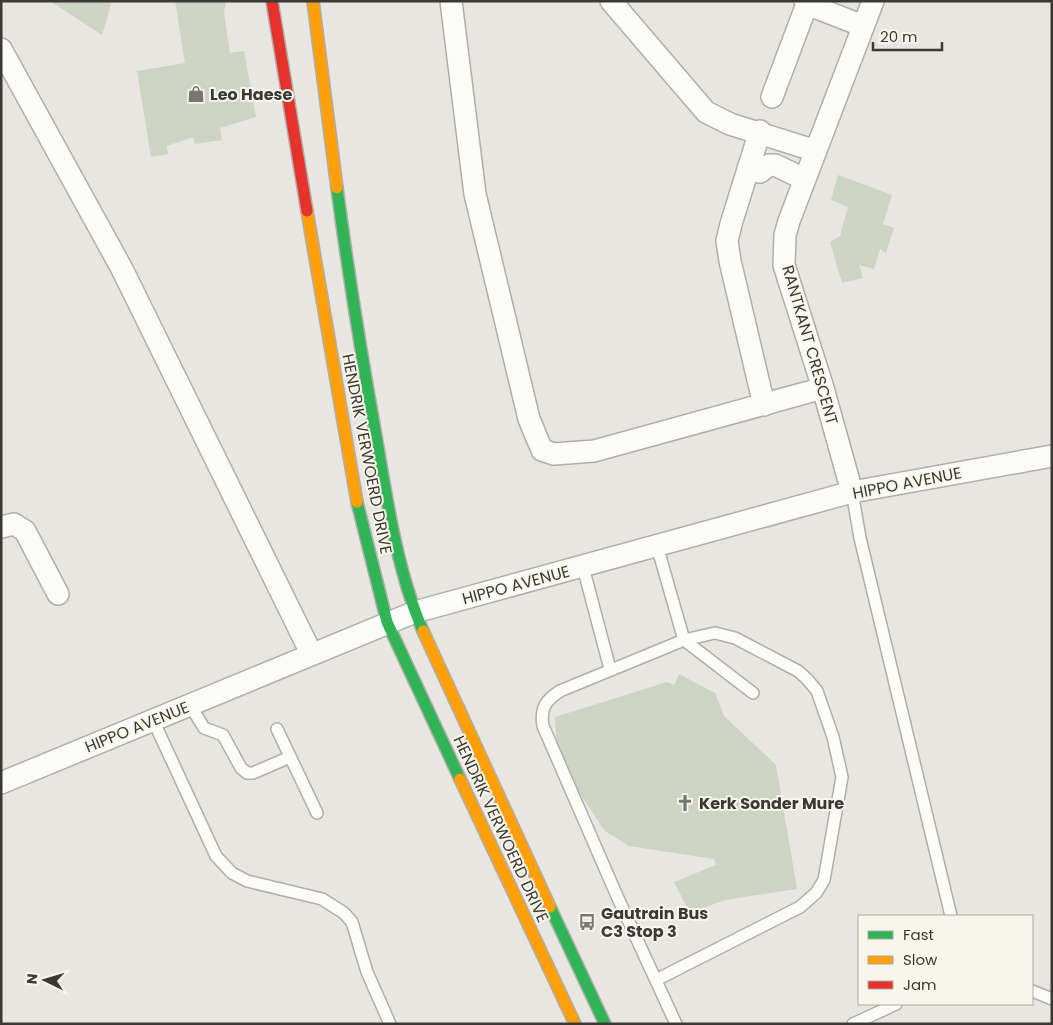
<svg xmlns="http://www.w3.org/2000/svg" width="1053" height="1025" viewBox="0 0 1053 1025" font-family="Poppins,sans-serif">
<rect width="100%" height="100%" fill="#e7e6e0"/>
<path fill="#cdd4c4" d="M50 1H112L102 35Z
M175 1H226L224 13 230 53 244 51 256 117 220 128 222 140 195 144 193 137 167 146 168 154 151 157 137 71 185 63Z
M838 175 892 195 883 224 894 228 886 253 880 249 874 269 859 265 863 278 842 283 830 242 840 236 848 207 831 200Z
M679 674 715 693 724 716 776 765 797 889 725 900 690 913 674 882 716 865 714 859 629 846 605 831 568 776 557 752 555 717 667 682 674 685Z"/>
<g fill="none" stroke-linecap="round" stroke-linejoin="round">
<g stroke="#afaeaa" stroke-width="14">
<path id="lane" d="M852 492 860 538 951 916
M657 546 684 640 753 693
M583 567 610 669
M190 705 204 728 223 735 241 768 247 773H253L290 757
M153 720 216 856 232 873 247 881 322 899 344 913 352 922 367 972 390 1024
M277 729 317 813
M656 980 800 907 816 893 824 880 842 777 833 737 817 691 807 679 798 671 735 638 715 633 684 640 560 691C546 700 540 708 543 726L617 896 676 1024
M1032 991 1052 999
M853 1024 896 1004"/>
</g>
<g stroke="#afaeaa" stroke-width="24">
<path id="street" d="M451 1 475 194 529 419 542 450 554 454 594 451 823 388
M611 1 706 112 730 124 816 151
M808 1 807 4 863 26
M1 49 122 269 311 653
M772 97 807 4 805 1
M760 131 731 224 727 241 730 261 764 405
M748 168 760 172 769 165H775L804 179
M852 492 823 388 784 265 785 235 789 221 873 1
M1 527 14 524 25 531 58 594
M1 783 415 612 852 492 1052 456"/>
</g>
<g stroke="#afaeaa" stroke-width="14">
<path id="fast" d="M337 188C348 271 361 353 376 436 387 500 397 571 423 631
M357 502 387 622 460 779
M550 907 605 1024"/>
</g>
<g stroke="#afaeaa" stroke-width="14">
<path id="slow" d="M313 1 337 188
M307 211 357 502
M423 631 550 907
M460 779 575 1024"/>
</g>
<g stroke="#afaeaa" stroke-width="14">
<path id="jam" d="M272 1 307 211"/>
</g>
<use href="#lane" stroke="#fbfbfa" stroke-width="11"/>
<use href="#street" stroke="#fbfbfa" stroke-width="21"/>
<use href="#fast" stroke="#30b455" stroke-width="11"/>
<use href="#slow" stroke="#ff9f0a" stroke-width="11"/>
<use href="#jam" stroke="#e5322d" stroke-width="11"/>
</g>
<defs>
<g id="shop-bare" transform="scale(1.35)"><path d="M-5-2.5h2.3a2.7 3.5 0 0 1 5.4 0H5L5.5 6h-11ZM-1.5-2.5h3a1.5 2.3 0 0 0-3 0Z" fill="#777671" stroke="#f7f6ea" stroke-width="2.5" paint-order="stroke"/></g>
<g id="church-bare" transform="scale(1.35)"><path d="M-1.2-6h2.4v3.5h3.3v2.4h-3.3V6h-2.4V-.1h-3.3v-2.4h3.3Z" fill="#777671" stroke="#f7f6ea" stroke-width="2.5" paint-order="stroke"/></g>
<g id="bus-bare" transform="scale(1.35)"><path d="M-5-6H5V4H4V6H2V4H-2V6H-4V4H-5ZM-3.5-4V0h7V-4ZM-3.5 1.2v1.5H-2V1.2ZM2 1.2v1.5H3.5V1.2Z" fill="#777671" stroke="#f7f6ea" stroke-width="2.5" paint-order="stroke"/></g>
</defs>
<g fill-rule="evenodd">
<use href="#shop-bare" x="196" y="94"/>
<use href="#church-bare" x="685" y="803"/>
<use href="#bus-bare" x="587" y="922"/>
</g>
<g text-anchor="middle" dominant-baseline="central" stroke-width="4" stroke-linejoin="round" paint-order="stroke">
<g font-size="16" font-weight="bold" fill="#3a3935" stroke="#f7f6ea" text-anchor="start">
<text x="210" y="94">Leo Haese</text>
<text x="699" y="803">Kerk Sonder Mure</text>
<text x="601" y="913">Gautrain Bus<tspan x="601" dy="18">C3 Stop 3</tspan></text>
</g>
<g font-size="16" fill="#3a3935" stroke="#f7f6ea">
<text transform="translate(810 345) rotate(74)">RANTKANT CRESCENT</text>
<text transform="translate(367 454) rotate(79)">HENDRIK VERWOERD DRIVE</text>
<text transform="translate(907 483) rotate(-11)">HIPPO AVENUE</text>
<text transform="translate(516 585) rotate(-15)">HIPPO AVENUE</text>
<text transform="translate(137 727) rotate(-22)">HIPPO AVENUE</text>
<text transform="translate(501 829) rotate(65)">HENDRIK VERWOERD DRIVE</text>
</g>
</g>
<rect width="1053" height="1025" fill="none" stroke="#3a3935" stroke-width="5"/>
<rect x="858" y="915" width="175" height="90" fill="#f7f6ea" stroke="#abaaa2"/>
<rect x="868" y="931" width="25" height="8" fill="#30b455" stroke="#abaaa2"/>
<text x="903" y="940" font-size="15" fill="#3a3935">Fast</text>
<rect x="868" y="956" width="25" height="8" fill="#ff9f0a" stroke="#abaaa2"/>
<text x="903" y="965" font-size="15" fill="#3a3935">Slow</text>
<rect x="868" y="981" width="25" height="8" fill="#e5322d" stroke="#abaaa2"/>
<text x="903" y="990" font-size="15" fill="#3a3935">Jam</text>
<g transform="translate(45 980) rotate(275)" stroke="#f7f6ea" stroke-width="4" paint-order="stroke">
<path d="M0-4L9 19L0 12L-9 19Z" fill="#3a3935"/>
<text y="-8" font-size="14" font-weight="bold" text-anchor="middle" fill="#3a3935">N</text>
</g>
<path d="M873 42v8h69v-8" fill="none" stroke="#3a3935" stroke-width="2.5"/>
<text x="880" y="42" font-size="15" fill="#3a3935" stroke="#f7f6ea" stroke-width="4" paint-order="stroke">20 m</text>
</svg>
